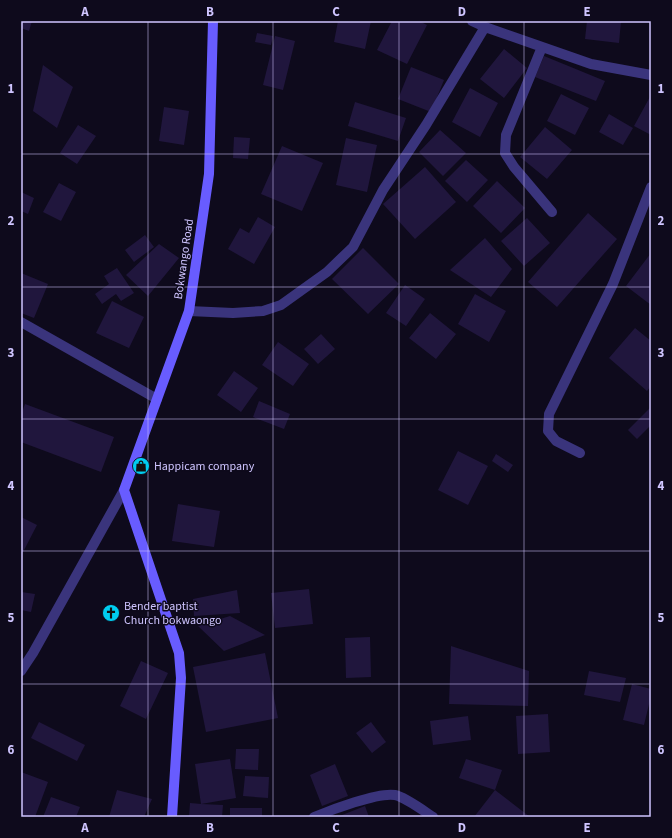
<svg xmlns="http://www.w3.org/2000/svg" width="672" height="838" viewBox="0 0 672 838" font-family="'Source Sans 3',sans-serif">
<rect width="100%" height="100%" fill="#0e0a1c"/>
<path fill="#20163d" d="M21 21H32L29 31 21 28Z
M338 21H371L365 49 334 42Z
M392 21H419L427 25 407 64 377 50Z
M587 21H621L619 43 585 39Z
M257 33 273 36 271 45 255 42Z
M275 36 295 41 283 90 263 85Z
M504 49 527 68 504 98 480 79Z
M544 56 605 81 596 101 535 77Z
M43 65 73 87 57 128 33 111Z
M411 67 444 80 431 112 398 99Z
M470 88 498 103 480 137 452 122Z
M561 94 589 108 575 135 547 121Z
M651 95V135L634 126Z
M355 102 406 118 398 141 348 126Z
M164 107 189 111 184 145 159 141Z
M609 114 633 128 623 145 599 132Z
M78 125 96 136 77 164 60 153Z
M545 127 572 150 547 179 520 157Z
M440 130 466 153 443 176 419 152Z
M234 137 250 138 248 159 233 158Z
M346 138 377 145 367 192 336 185Z
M282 146 323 163 302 211 261 194Z
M466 160 488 180 467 202 445 181Z
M425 167 456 202 415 239 383 204Z
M497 181 525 208 501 233 473 206Z
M59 183 76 192 61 221 43 212Z
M21 192 34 198 28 214 21 211Z
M588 213 617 239 557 307 528 282Z
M258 217 275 227 254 264 228 249 240 228 249 233Z
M527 218 550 243 524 266 501 241Z
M145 235 154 247 134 262 125 250Z
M485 238 512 269 491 297 450 270Z
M159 244 179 258 148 296 126 275Z
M363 248 399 284 368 314 332 279Z
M651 253V305L626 286Z
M117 268 134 293 121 301 116 294 102 304 95 294 109 284 104 276Z
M21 273 48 284 34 318 21 313Z
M405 285 425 299 406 326 386 313Z
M475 294 506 311 489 342 458 324Z
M112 301 144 317 129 348 96 333Z
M430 313 456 334 436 359 409 338Z
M635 328 651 341V386L647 391 609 358Z
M321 334 335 349 318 364 304 349Z
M278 342 309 364 293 386 262 365Z
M234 371 258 388 241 412 217 395Z
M259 401 290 414 284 429 253 417Z
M25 404 114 437 101 472 21 442V415Z
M651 407V425L637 439 628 430Z
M458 451 488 466 468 505 438 490Z
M496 454 513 465 508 472 492 461Z
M178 504 220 511 214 547 172 541Z
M21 517 37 525 21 556Z
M309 589 313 624 275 628 271 593Z
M237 590 240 613 194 616 193 599Z
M21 592 35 594 31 612 21 610Z
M230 616 265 635 224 651 198 626Z
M370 637 371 677 346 678 345 638Z
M451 646 529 671 528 706 449 704Z
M265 653 278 718 206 732 193 667Z
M141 661 168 673 146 719 120 706Z
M589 671 626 678 620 702 584 695Z
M632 684 651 689V696L644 725 623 720Z
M548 714 550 752 518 754 516 716Z
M468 716 471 740 433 745 430 721Z
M39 722 85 745 77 761 31 738Z
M371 722 386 742 372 753 356 733Z
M236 749H259L258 770 235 769Z
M230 759 236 798 201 804 223 805 222 817H189L190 803 201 804 195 764Z
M466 759 502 770 495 790 459 778Z
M335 764 348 796 322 806 310 775Z
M21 772 48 782 35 817H21Z
M245 776 269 777 268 798 243 796Z
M117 790 152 799 144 817H109Z
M495 790 530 817H474Z
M51 797 80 807 76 817H43Z
M365 806 369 817H337Z
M230 808H262V817H230Z"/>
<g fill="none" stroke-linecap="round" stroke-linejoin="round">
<path stroke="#3a347c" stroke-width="10" d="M472 21 485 27 591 64 651 75
M542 47 506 135 505 153 514 167 552 212
M189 311 233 313 263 311 281 305 327 272 353 247 383 190 426 125 485 27
M21 322 157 399
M580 453 556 441 548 431 549 414 613 284 651 187
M21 671 33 653 124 490
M314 817C331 810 378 792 395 795 405 797 424 811 433 817"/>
<path stroke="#685cff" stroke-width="10" d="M172 817 181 678 179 653 124 490 189 311 209 174 213 21"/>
</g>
<path fill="none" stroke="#cfc5ff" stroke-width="1" stroke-opacity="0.55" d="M148 21V817M273 21V817M399 21V817M524 21V817M21 154H651M21 287H651M21 419H651M21 551H651M21 684H651"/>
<defs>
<g id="shop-disc" transform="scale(0.9)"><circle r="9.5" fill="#00cdf0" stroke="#0e0a1c"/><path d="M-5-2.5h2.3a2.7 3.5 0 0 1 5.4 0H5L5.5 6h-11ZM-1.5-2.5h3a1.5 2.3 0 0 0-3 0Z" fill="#111"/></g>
<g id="church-disc" transform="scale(0.9)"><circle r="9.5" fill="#00cdf0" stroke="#0e0a1c"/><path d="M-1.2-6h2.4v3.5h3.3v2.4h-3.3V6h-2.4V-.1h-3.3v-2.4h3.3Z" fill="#111"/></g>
</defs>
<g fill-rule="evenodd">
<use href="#shop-disc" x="141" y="466"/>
<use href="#church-disc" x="111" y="613"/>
</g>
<g text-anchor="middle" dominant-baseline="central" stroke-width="3" stroke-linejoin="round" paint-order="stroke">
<g font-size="12" fill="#cfc5ff" stroke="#0e0a1c">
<text transform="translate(184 259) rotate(-82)">Bokwango Road</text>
</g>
<g font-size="12" fill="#cfc5ff" stroke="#0e0a1c" text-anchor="start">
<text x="154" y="466">Happicam company</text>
<text x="124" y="606">Bender baptist<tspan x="124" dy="14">Church bokwaongo</tspan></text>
</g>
</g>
<rect width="672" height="838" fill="none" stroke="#0e0a1c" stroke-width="44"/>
<rect x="22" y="22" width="628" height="794" fill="none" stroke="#cfc5ff" stroke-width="1.5"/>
<g font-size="13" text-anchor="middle" font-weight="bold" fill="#cfc5ff">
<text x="85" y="16">A</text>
<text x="210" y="16">B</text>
<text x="336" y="16">C</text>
<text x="462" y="16">D</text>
<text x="587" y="16">E</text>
<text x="11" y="93">1</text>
<text x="661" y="93">1</text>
<text x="11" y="225">2</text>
<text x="661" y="225">2</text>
<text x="11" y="357">3</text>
<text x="661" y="357">3</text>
<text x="11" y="490">4</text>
<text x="661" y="490">4</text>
<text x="11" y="622">5</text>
<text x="661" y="622">5</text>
<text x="11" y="754">6</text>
<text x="661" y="754">6</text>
<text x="85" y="832">A</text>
<text x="210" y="832">B</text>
<text x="336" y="832">C</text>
<text x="462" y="832">D</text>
<text x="587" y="832">E</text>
</g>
</svg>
